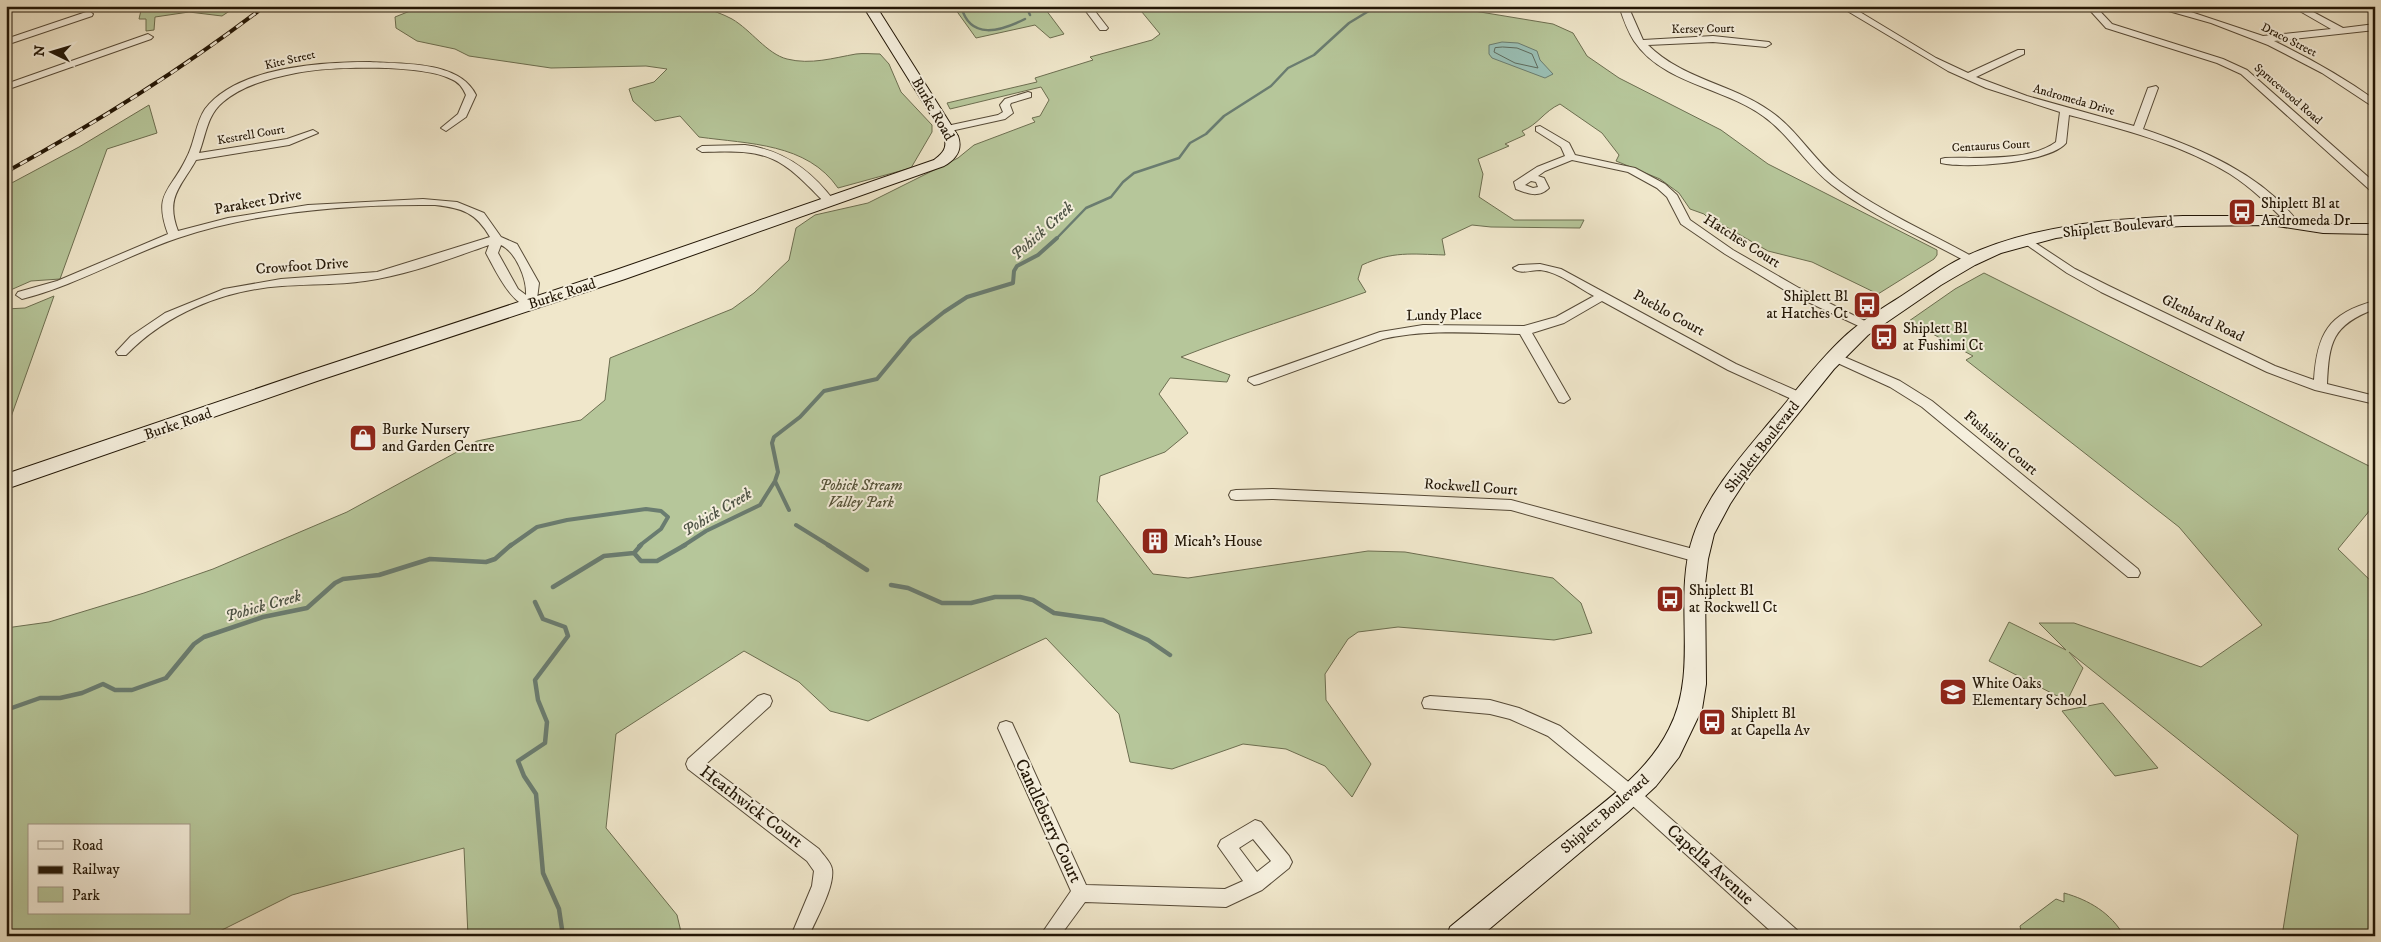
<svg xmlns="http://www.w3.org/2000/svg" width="2381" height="942" viewBox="0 0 2381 942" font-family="'IM FELL DW Pica',serif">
<rect width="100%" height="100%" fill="#f0e7cb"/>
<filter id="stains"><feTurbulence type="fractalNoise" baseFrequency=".004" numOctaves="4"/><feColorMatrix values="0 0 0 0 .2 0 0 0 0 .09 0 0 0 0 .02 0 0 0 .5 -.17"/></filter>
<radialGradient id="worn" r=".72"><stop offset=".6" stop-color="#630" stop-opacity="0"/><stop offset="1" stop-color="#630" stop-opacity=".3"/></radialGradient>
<path fill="#b6c69a" stroke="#6c6e50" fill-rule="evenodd" d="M142 6H237L222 16 189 12 155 17 154 30 146 31V19H139Z
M416 6 703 7C713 11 723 14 732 19 751 30 767 54 787 59 811 65 833 58 856 54 864 53 872 54 880 54L889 64 901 92 932 125V132L911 168 838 188C807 143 749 144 699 137L680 116 655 121 633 101 629 89 654 82 667 69 646 66 551 68 469 56 455 49 417 41 396 28 395 17 415 9Z
M953 6H1043L1064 34 1050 38 1035 25 976 38Z
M1137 6H1464L1468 10 1553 24 1573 33 1587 56 1619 78 1721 130 1768 164 1937 250V255L1934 259 1878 294 1812 262 1768 251 1716 221H1711L1704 214 1690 209 1679 193 1660 179 1616 161 1619 155 1602 133 1560 104C1543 112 1539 124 1522 131L1525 135 1505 144 1509 146 1478 159 1483 174 1479 197 1514 220H1584L1580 228 1491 227 1472 225 1442 239 1445 255C1411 254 1393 251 1362 265L1358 279 1366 292C1305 314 1242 333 1181 357L1230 375 1227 382 1170 378 1159 394 1188 433 1165 452 1100 476 1097 501 1153 574 1188 578 1368 551 1405 552 1553 578 1581 603 1592 633 1554 640 1398 627 1358 632 1348 639 1325 674 1326 700 1371 764 1352 797 1325 766 1286 749 1243 744 1172 769 1130 762 1119 714 1046 638 868 721 830 711 799 682 744 651 616 734 606 828 677 915 682 936H468L464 848 292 895 220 931 215 936H6V628L49 622 144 593 213 569 347 512 477 441 581 420 605 400 610 358 732 309 754 293 789 260 796 228 815 215 868 203 958 158 974 145 1035 122 1032 118 1040 116 1049 100 1041 87 950 109 947 103 1037 82 1035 78 1093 60 1090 57 1152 40 1160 34ZM29 826H189V913H29Z
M149 105 157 133 107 149 60 279 31 281 6 292V186L79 147Z
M1984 273 2375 469V504L2338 549 2375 585V936H2282L2298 835 2069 652 2083 668 2067 701 1989 661 2009 622 2066 650 2039 623H2074L2201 667 2262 625 2179 527 1966 360 1973 356 1909 321 1955 289Z
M54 296 6 431V309L25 308Z
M2103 703 2158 768 2115 776 2062 711Z
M2064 893C2089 900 2111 913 2124 936H2022L2020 926 2056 899 2064 902Z"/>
<path fill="#9ac0b6" stroke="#6a7c70" d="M1502 42 1518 43 1537 51 1540 60 1553 74 1545 78 1492 58 1489 54V45Z"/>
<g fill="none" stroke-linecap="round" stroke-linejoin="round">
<path stroke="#5e6b5e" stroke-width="1" d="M1503 47 1517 48 1532 54 1538 68 1515 63 1494 52 1495 48Z"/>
<path stroke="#6a7c70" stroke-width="2.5" d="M961 6C970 41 1001 31 1025 19
M1026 6 1030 15
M1056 239 1086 208 1111 197 1123 182 1134 173 1179 158 1190 143 1206 134 1224 116 1271 86 1288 68 1314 55 1349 23 1377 6"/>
<path stroke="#6a7c70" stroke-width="4" d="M775 481 789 510
M796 525 830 546
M510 546 537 527 567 520 646 509 661 511 668 517 661 529 639 546
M683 546 706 531 760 505 775 481 778 472 772 443 774 437 800 417 824 391 877 379 911 338 944 312 967 297 1013 283 1014 271 1017 266 1038 255 1057 238"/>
<path stroke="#6a7c70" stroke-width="4.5" d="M641 545 634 553 641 561H657L685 545
M828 545 867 570
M891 585 908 588 942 603H971L995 597H1020L1033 600 1054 613 1103 620 1148 640 1170 655
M553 587 604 556 634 553
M535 602 543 619 565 627 568 636 535 680 538 700 547 722 545 743 518 761 524 776 536 794 543 873 559 909 563 936
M6 710 40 698H60L82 693 103 684 115 690H132L166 678 194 644 204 637 263 617 307 608 335 583 343 579 379 575 430 559 486 562 495 559 511 545"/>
<g stroke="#564a37" stroke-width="2">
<path id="street" d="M1082 6H1091L1108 28 1106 30H1100Z
M1619 6H1628L1643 40 1713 36 1769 42 1771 44 1766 47 1713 42 1648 45C1682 79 1732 84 1770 111 1798 130 1814 161 1840 181 1881 212 1930 233 1975 258L1977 260 1975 262H1967C1922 237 1873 217 1832 185 1806 165 1790 135 1763 116 1723 87 1663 84 1634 41 1627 30 1623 18 1619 6Z
M1839 6H1850L1936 58 1968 73 2018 50H2024V54L1976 77 2027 96 2134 126 2148 88 2156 86 2158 88 2143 129C2199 148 2260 173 2298 222L2296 224H2288C2270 206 2252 188 2230 174 2181 144 2125 130 2069 115L2066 143C2049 163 1966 169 1941 163V159L1945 158C1977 157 2029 162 2056 142L2060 112 1986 88 1948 71Z
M2086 6H2095L2112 24 2223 59 2247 70 2375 183V192L2371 191 2241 74 2217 63 2106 28Z
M2151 6H2168L2188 11 2263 36 2331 29 2291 6H2302L2343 28 2375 24V30L2274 41C2309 58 2343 77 2375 100V108L2322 73 2268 45 2211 23Z
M89 11 93 14 92 16 6 45V39Z
M148 34 153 37 151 39 6 90V84Z
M370 62C403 64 460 61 476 95L466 117 446 131 441 128 458 114 466 95C463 88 459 82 451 79 422 64 329 66 296 73 271 78 243 85 223 102 207 115 206 135 199 153L287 139 313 130 318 133 289 145 196 160C181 187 165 197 178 231L228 218 308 205 423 199 457 202 484 213 501 237 517 244 539 283 536 307C514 312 495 269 486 253L489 245C449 259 408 275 365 281 338 285 310 284 282 286 224 290 167 313 126 355H118L116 352 131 336 165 313 224 289 281 279 377 272 490 237C476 213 463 208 435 205 350 204 259 211 178 238 125 256 77 285 22 299L16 295 18 292 57 281 168 234C153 193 170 192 186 159 195 143 195 124 205 109 237 67 322 62 370 62ZM501 245C516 252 527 279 526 295L518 289 498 253Z
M1028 92 1031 93V97L1011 103 1010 105 1013 113 1005 119 946 132 941 129 942 127 998 115 1003 112 1000 105 1005 99Z
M1540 126 1569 143 1575 155 1635 168 1665 184 1677 195 1690 220 1733 250 1799 288 1875 326 1873 329H1865L1791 294 1725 254 1681 224 1667 197 1657 188 1628 172 1572 160 1545 171 1538 176 1544 178 1549 188C1539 198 1528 194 1516 189L1514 182 1537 167 1565 156 1561 147 1536 131V127ZM1531 181 1536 182 1538 187 1533 188 1525 185Z
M745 145C784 150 812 171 835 202L834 204H826C780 156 770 149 702 152L697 149 702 146Z
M2028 238 2075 269 2109 286 2275 366 2314 380C2317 334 2328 313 2375 301V309C2332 325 2329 342 2327 384L2375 396V404L2315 390 2267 372 2101 292 2067 273 2024 243 2022 241Z
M1540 264 1561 269 1736 364 1806 395 1807 398 1801 402 1796 401 1728 370 1602 301 1564 323 1532 333 1570 399 1564 403 1559 402 1520 334C1474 333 1428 329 1383 339L1259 384 1254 385 1248 381 1249 378 1380 332 1423 325 1524 326 1556 317 1594 296C1577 287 1559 272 1540 270 1531 270 1520 275 1513 268L1519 265Z
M1835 353 1900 381 1932 401 2138 569 2140 573 2138 577H2128L1922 407 1890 387 1831 360 1829 357Z
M1273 489 1511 500 1697 550 1702 552 1704 556 1702 560 1697 562 1511 510 1273 499 1236 500 1231 499 1229 495 1231 491 1236 490Z
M764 694 770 696 772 701 770 706 706 764 819 849C823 855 831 862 832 869 835 887 816 919 809 936H791L812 886 814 871 807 861 688 769 686 764 688 759 758 696Z
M1430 696 1490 700 1519 708 1560 726 1637 789 1797 930 1799 936H1776L1625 799 1548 736 1510 719 1490 714 1424 708 1422 703 1424 698Z
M1006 721 1012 723 1086 885 1225 889 1243 881 1218 846 1221 840 1255 820 1261 822 1289 856 1292 862 1289 868 1262 890 1226 907 1085 902 1060 936H1040L1071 891 998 728 1000 723ZM1253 839 1271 861 1257 872 1239 848Z"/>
</g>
<g stroke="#221606" stroke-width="2">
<path id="secondary" d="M863 6H876L958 136C963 150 956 159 944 166L625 279 317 381 6 489V474L303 373 613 271 934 160C943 153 948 148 944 136Z
M2183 216H2271L2323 224H2375V234L2323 233 2271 225 2183 226 2120 229 2056 238 2001 253 1975 265 1941 285 1868 335 1834 369 1751 472 1730 504 1714 534 1708 559 1705 584 1706 684 1702 709 1679 757 1656 786 1628 812 1481 936H1447L1450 927C1488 896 1525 865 1563 835 1601 804 1647 774 1669 729 1700 670 1672 599 1693 537 1708 492 1744 453 1774 417 1797 390 1818 361 1844 337 1861 321 1883 308 1903 295 1923 282 1943 267 1964 257 2033 225 2109 219 2183 216Z"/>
</g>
<use href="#street" fill="#f5efdd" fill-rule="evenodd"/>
<use href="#secondary" fill="#f5efdd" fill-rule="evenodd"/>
<g stroke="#221606" stroke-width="4">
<path id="rail" d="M6 172C96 123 183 69 265 6"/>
</g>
<use href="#rail" stroke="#f5efdd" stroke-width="2.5" stroke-dasharray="8" stroke-linecap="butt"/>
</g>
<defs>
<g id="bus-square" transform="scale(1.4375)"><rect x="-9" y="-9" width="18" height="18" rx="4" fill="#8f2418" stroke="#f5efdd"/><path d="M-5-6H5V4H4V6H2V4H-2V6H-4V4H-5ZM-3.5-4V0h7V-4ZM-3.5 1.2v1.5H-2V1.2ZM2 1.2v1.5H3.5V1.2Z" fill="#fff"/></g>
<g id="shop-square" transform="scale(1.4375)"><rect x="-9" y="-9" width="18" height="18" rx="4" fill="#8f2418" stroke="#f5efdd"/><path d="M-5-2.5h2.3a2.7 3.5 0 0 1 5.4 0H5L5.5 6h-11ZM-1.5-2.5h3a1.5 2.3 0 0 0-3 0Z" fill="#fff"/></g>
<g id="building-square" transform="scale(1.4375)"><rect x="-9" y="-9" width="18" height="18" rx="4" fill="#8f2418" stroke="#f5efdd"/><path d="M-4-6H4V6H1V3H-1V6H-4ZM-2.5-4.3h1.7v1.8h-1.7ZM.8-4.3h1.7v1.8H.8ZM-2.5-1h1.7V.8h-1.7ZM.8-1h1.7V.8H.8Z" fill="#fff"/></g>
<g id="school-square" transform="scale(1.4375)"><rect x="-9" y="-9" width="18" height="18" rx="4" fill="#8f2418" stroke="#f5efdd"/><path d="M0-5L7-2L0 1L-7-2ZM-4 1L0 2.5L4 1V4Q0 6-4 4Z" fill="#fff"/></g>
</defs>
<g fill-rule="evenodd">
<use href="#bus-square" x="2242" y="212"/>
<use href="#bus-square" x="1867" y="305"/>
<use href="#bus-square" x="1884" y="337"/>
<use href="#shop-square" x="363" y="438"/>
<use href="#building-square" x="1155" y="541"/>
<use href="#bus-square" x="1670" y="599"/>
<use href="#school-square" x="1953" y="692"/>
<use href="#bus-square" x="1712" y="722"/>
</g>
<g text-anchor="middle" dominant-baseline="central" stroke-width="4" stroke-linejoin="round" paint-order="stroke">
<g font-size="12" fill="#221606" stroke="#f5efdd">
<text transform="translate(1703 29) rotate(-1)">Kersey Court</text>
<text transform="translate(2289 40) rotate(27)">Draco Street</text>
<text transform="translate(290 60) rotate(-13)">Kite Street</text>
<text transform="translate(2288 94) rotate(41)">Sprucewood Road</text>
<text transform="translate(2074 100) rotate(16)">Andromeda Drive</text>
<text transform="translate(251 135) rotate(-10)">Kestrell Court</text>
<text transform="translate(1991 146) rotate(-3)">Centaurus Court</text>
</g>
<g font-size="15" fill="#221606" stroke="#f5efdd">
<text transform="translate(933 109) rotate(60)">Burke Road</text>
<text transform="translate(258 202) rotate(-10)">Parakeet Drive</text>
<text transform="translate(2118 227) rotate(-6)">Shiplett Boulevard</text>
<text transform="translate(1742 241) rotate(32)">Hatches Court</text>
<text transform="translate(302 266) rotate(-4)">Crowfoot Drive</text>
<text transform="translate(562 294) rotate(-18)">Burke Road</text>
<text transform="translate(1669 313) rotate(29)">Pueblo Court</text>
<text transform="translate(1444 315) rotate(-1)">Lundy Place</text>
<text transform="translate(2203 318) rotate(26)">Glenbard Road</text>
<text transform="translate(178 424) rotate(-19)">Burke Road</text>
<text transform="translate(2001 443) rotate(40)">Fushsimi Court</text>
<text transform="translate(1762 447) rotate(-52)">Shiplett Boulevard</text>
<text transform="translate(1471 487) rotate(4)">Rockwell Court</text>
<text transform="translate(1605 814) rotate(-41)">Shiplett Boulevard</text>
</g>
<g font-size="15" fill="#221606" stroke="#f5efdd" text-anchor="start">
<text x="2261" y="203">Shiplett Bl at<tspan x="2261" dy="17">Andromeda Dr</tspan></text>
<text x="1848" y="296" text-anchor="end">Shiplett Bl<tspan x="1848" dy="17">at Hatches Ct</tspan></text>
<text x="1903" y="328">Shiplett Bl<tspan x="1903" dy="17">at Fushimi Ct</tspan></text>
<text x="382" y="429">Burke Nursery<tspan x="382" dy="17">and Garden Centre</tspan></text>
<text x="1174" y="541">Micah's House</text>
<text x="1689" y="590">Shiplett Bl<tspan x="1689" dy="17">at Rockwell Ct</tspan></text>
<text x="1972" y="683">White Oaks<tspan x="1972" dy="17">Elementary School</tspan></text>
<text x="1731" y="713">Shiplett Bl<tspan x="1731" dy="17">at Capella Av</tspan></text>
</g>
<g font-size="15" font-style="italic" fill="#56543a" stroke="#f5efdd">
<text x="861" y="485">Pohick Stream<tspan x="861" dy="17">Valley Park</tspan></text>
</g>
<g font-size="16" font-style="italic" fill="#4c5244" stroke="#f5efdd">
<text transform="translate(1042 231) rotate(-42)">Pohick Creek</text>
<text transform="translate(717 512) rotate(-31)">Pohick Creek</text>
<text transform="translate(263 606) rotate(-16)">Pohick Creek</text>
</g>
<g font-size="18" fill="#221606" stroke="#f5efdd">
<text transform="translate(751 807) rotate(37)">Heathwick Court</text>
<text transform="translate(1048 821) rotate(65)">Candleberry Court</text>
<text transform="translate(1710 865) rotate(42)">Capella Avenue</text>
</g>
</g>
<rect width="2381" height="942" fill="none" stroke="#f0e7cb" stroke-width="25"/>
<rect x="8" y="8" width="2366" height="927" fill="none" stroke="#221606" stroke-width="2.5"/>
<rect x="12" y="12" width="2356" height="917" fill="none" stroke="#221606"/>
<rect x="28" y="824" width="162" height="90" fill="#f5efdd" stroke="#a19887"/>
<rect x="38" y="841" width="25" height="8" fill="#f5efdd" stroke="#a19887"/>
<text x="72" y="850" font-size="15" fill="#221606">Road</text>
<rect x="38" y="866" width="25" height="8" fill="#221606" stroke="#a19887"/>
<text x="72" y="874" font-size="15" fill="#221606">Railway</text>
<rect x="38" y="887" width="25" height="15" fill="#b6c69a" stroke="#a19887"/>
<text x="72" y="900" font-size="15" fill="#221606">Park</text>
<g transform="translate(52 52) rotate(275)" stroke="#f5efdd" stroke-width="4" paint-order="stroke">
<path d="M0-4L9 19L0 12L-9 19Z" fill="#221606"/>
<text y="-8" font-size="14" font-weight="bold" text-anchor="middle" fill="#221606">N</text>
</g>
<rect width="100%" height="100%" filter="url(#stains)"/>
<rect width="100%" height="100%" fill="url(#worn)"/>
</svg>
